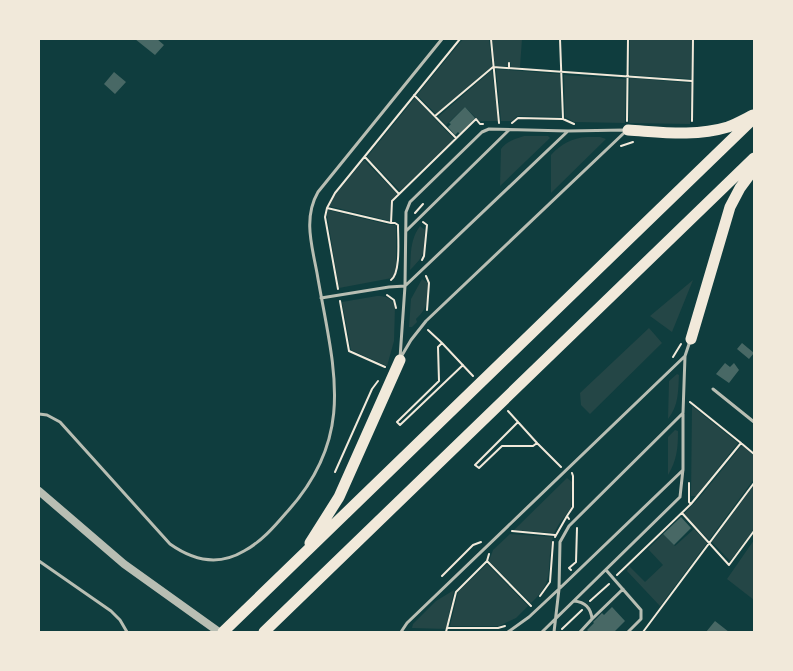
<svg xmlns="http://www.w3.org/2000/svg" width="793" height="671" viewBox="0 0 793 671" font-family="'Noto Serif',serif">
<rect width="100%" height="100%" fill="#0f3d3e"/>
<path fill="#244646" d="M463 39H489L492 66 436 114 417 95Z
M492 39H522L520 67H510L511 63H508V66H495Z
M630 39H692L691 79 630 75Z
M496 69 560 74 561 117 517 116 512 121H501Z
M492 70 498 121H479L465 107 446 125 438 117Z
M564 75 626 79 625 123 574 122 565 117Z
M630 78 691 83 690 124 629 123Z
M415 98 454 139 400 191 367 157Z
M524 136H548L550 138 500 186 501 149C507 141 515 139 524 136Z
M587 137H600L606 139 551 193V155C561 144 572 138 587 137Z
M364 160 397 194 391 201 390 221 329 206 331 200Z
M328 210 390 225H396V271L392 278 339 288 327 215Z
M420 226 425 230C424 252 427 253 410 270 411 253 410 240 420 226Z
M422 279 428 283C427 300 429 307 416 319L417 322 412 327H409L411 299Z
M693 280 672 332 650 316Z
M377 296C386 296 391 298 395 306L394 341 387 366 351 350 342 302Z
M649 328 662 343 590 414 581 405 580 393Z
M677 374 679 375C678 391 679 405 668 419L669 381Z
M692 406 738 443 696 496H691Z
M675 430 678 431C678 448 677 460 668 475V437Z
M742 445 754 456V479L709 540 684 514 700 497Z
M567 478 572 482 571 508 559 524 554 533 514 530Z
M754 485V529L730 561 712 542Z
M694 529 707 543 660 606 627 571 629 566 645 582 663 565 648 549 663 534 675 546Z
M510 534 553 537C545 566 557 580 531 603L489 561 493 550Z
M754 540V600L727 579Z
M487 564 528 606 516 618 499 626H450L458 592Z
M454 590 446 629 412 628 413 624 436 601Z"/>
<path fill="#486865" d="M135 39H157L164 45 155 55Z
M114 72 126 82 115 94 104 84Z
M465 107 475 118 460 134 458 132 455 135 448 127 451 124 449 123Z
M742 343 754 353 749 359 737 349Z
M725 363 730 367 734 363 739 370 729 383 716 374Z
M681 517 691 528 674 545 663 534Z
M612 607 625 621 614 632H589L587 630 594 623 593 622 602 613 604 615Z
M715 621 729 632H706Z"/>
<g fill="none" stroke-linecap="round" stroke-linejoin="round">
<path stroke="#f1e9da" stroke-width="2" d="M491 39 499 123
M560 39 563 119
M509 68V63
M414 95 456 138
M435 116 493 67 692 81
M627 121 628 39
M692 121 693 39
M512 123 518 118 563 119 574 124
M621 146 633 142
M365 157 399 194
M327 208 391 223 392 201 476 119 480 124H483
M415 213 423 204
M391 223H395L398 225C398 238 401 273 391 280
M422 260 424 256 427 225 423 222
M426 276 429 283 427 310
M338 289 325 217 327 208 335 193 460 39
M387 295 394 300 396 308
M340 301 349 351 385 367
M428 330 442 343 438 347 439 381 397 422 400 425 463 365
M442 343 473 376
M673 357 681 344
M508 411 537 443
M518 422 475 465 479 468 502 446H533L537 443 561 467
M741 443 754 454
M335 472 372 389 378 381
M689 483V502L691 504 741 443 690 402
M682 513 729 565 754 531
M567 516 573 507V476L572 473
M512 531 555 535
M555 537 567 516 569 519
M487 561 531 606
M571 570 569 568 576 562 577 528
M617 575 691 504
M442 576 473 545 481 542
M540 596 550 582 553 542
M590 601 609 584
M447 628H498L505 626
M562 629 582 610
M446 632 456 592 487 561 489 554
M643 632 754 483"/>
<path stroke="#b8beb3" stroke-width="3" d="M406 231 509 130
M321 298 389 287 405 286 568 131
M401 357 411 340 426 321 625 132
M400 358 405 286 406 212 410 202 482 132 489 129 568 131 625 130
M713 389 754 422
M39 414 47 415 60 422 170 544C194 561 219 566 244 551 261 542 274 527 286 513 358 435 333 367 317 273 312 246 303 218 318 192L442 39
M39 561 111 611 120 620 127 632
M606 570 641 610V619L628 632
M574 601C585 602 591 608 592 619L580 632
M592 619 623 589
M401 632 407 623 685 356
M508 632 529 617 559 589 560 542 569 526 683 413 685 356 690 341
M542 632 680 497 683 469V414
M554 632 559 589 683 470"/>
<path stroke="#b8beb3" stroke-width="8" d="M39 491 124 564 219 632"/>
<path stroke="#f1e9da" stroke-width="11" d="M628 130C661 132 695 137 728 127 736 124 745 119 753 115
M691 339 730 207 740 188 754 169
M310 543 339 497 400 360
M223 632 754 118
M264 632 754 158"/>
</g>
<rect width="793" height="671" fill="none" stroke="#f1e9da" stroke-width="80"/>
</svg>
